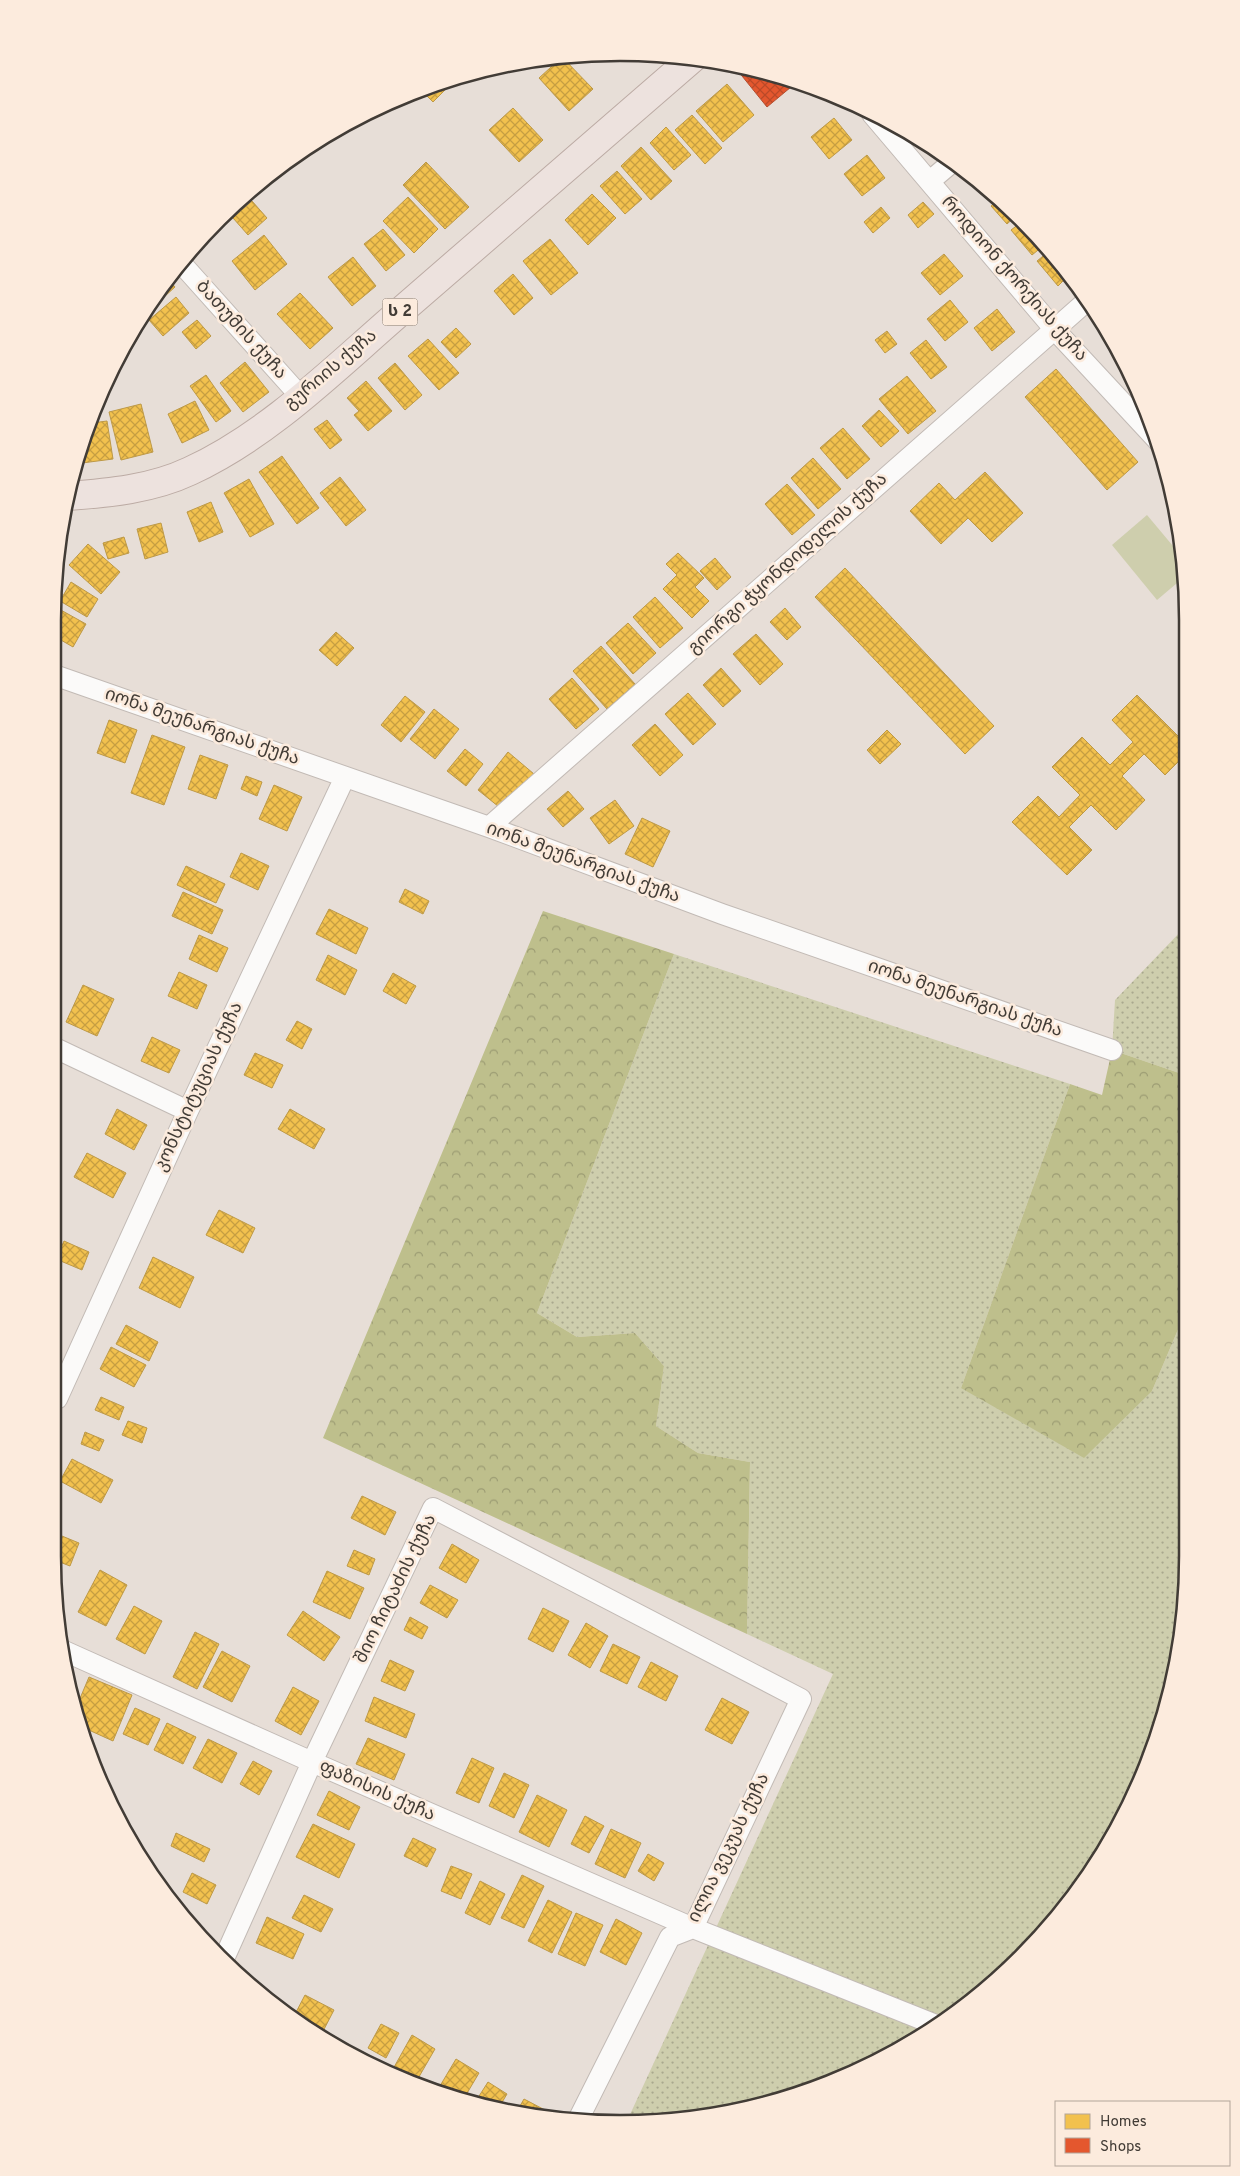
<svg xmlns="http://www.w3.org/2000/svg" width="1240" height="2176" viewBox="0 0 1240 2176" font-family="Overpass,'Noto Sans Georgian',sans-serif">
<defs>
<pattern id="grass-dots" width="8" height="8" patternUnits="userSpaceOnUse" patternTransform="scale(1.25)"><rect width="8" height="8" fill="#cecead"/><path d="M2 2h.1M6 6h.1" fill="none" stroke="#a9a88e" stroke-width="1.8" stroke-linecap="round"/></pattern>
<pattern id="forest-crowns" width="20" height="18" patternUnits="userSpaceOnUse" patternTransform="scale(1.25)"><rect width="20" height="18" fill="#bebf8c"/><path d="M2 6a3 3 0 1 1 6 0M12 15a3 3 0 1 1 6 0" fill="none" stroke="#9c9c73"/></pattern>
<pattern id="homes-cross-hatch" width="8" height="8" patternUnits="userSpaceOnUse" patternTransform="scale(1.25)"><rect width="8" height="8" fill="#f2c14e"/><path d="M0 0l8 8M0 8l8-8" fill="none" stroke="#c69e42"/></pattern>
<pattern id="shops-cross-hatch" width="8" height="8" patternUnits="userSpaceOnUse" patternTransform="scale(1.25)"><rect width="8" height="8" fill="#e4572e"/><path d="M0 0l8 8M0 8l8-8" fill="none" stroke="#ba4928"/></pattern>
</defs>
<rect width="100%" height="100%" fill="#e7ded7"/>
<path fill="url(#grass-dots)" d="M1184 928 1185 1075 1112 1050 1115 1000Z
M674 954 1070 1084 961 1388 1152 1391 1185 1313 1186 1593 1168 1703 1111 1840 1047 1930 994 1983 904 2047 837 2080 731 2113 657 2122 627 2121 833 1674 747 1634 750 1462 698 1453 656 1426 664 1366 635 1333 577 1337 537 1313Z"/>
<path fill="url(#forest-crowns)" d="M543 911 674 954 537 1313 577 1337 635 1333 664 1366 656 1426 698 1453 750 1462 747 1634 323 1438Z
M1112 1050 1185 1075V1313L1152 1391 1084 1458 961 1388 1070 1084 1102 1095Z"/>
<path fill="#cecead" d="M1147 515 1183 558V578L1157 600 1112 545Z"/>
<path fill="url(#homes-cross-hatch)" stroke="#bd9947" d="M562 57 593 89 569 111 539 78Z
M443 83 447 88 433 102 422 91Z
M727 84 754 115 723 142 696 111Z
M513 108 543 140 519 162 489 130Z
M692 115 722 148 705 164 675 130Z
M834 118 852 140 829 159 811 137Z
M666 127 691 155 674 170 650 143Z
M641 147 672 181 651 200 621 166Z
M867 155 885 178 862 196 844 174Z
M426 162 469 207 445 229 403 185Z
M617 171 642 199 625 214 600 186Z
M592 194 616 218 588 245 565 220Z
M408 197 438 229 414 253 383 221Z
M998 200 1017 215 1007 224 991 206Z
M252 201 267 218 248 235 233 218Z
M923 202 934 214 918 228 908 215Z
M881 207 890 218 873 233 864 222Z
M1023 221 1043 246 1032 255 1011 230Z
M383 229 405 255 386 271 364 244Z
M264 235 287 264 255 290 232 261Z
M550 239 578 273 551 295 523 261Z
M1048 252 1068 276 1058 286 1037 261Z
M944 254 963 276 940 295 921 273Z
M353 257 376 286 352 306 328 277Z
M513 274 533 298 514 315 494 291Z
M169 280 175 287 143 316Z
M300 293 333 328 310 349 277 314Z
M176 297 189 313 163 336 149 320Z
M950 300 968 322 945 341 927 319Z
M997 309 1015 332 992 351 974 328Z
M197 320 211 336 196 349 182 332Z
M456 328 471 344 456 358 441 342Z
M887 331 897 344 885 353 875 340Z
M428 339 459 373 439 390 408 356Z
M926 340 947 367 931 379 910 353Z
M245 362 269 392 243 412 220 383Z
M395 363 422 395 405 410 378 378Z
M1056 369 1138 462 1107 490 1025 397Z
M206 375 231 411 216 422 190 386Z
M907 376 936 411 908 434 879 399Z
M366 381 392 411 368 431 354 415 359 411 347 398Z
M195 401 209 430 182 443 168 414Z
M141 404 153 452 121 460 109 412Z
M879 410 899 431 881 447 862 426Z
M327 420 342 440 330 449 314 429Z
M107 421 113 459 82 463 81 452 92 423Z
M843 428 870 459 847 479 820 448Z
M282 456 319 508 297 524 259 472Z
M813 458 841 489 818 509 791 478Z
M985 472 1023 513 992 542 968 518 941 544 910 511 939 483 955 500Z
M340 477 366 510 346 526 320 493Z
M249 479 274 524 250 537 224 493Z
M787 484 815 515 792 535 765 504Z
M211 502 223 532 199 542 187 512Z
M161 523 168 552 145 559 137 529Z
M124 537 129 553 108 559 103 543Z
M88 544 120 572 101 594 69 565Z
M678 553 704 578 695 587 709 601 692 618 663 589 677 575 666 564Z
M715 558 731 577 717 590 700 571Z
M845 568 994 726 965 754 815 597Z
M71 582 98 599 87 617 60 601Z
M655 597 683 628 660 648 633 617Z
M785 608 801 627 787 640 770 622Z
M59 609 86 624 73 647 54 636V618Z
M628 623 656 653 633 674 606 643Z
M336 632 354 648 337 666 319 650Z
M756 634 783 664 760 685 733 654Z
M601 646 635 684 607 709 573 671Z
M721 668 741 691 723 707 703 685Z
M572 678 599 709 576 729 549 699Z
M688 693 716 724 693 745 665 714Z
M1137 695 1183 741V757L1165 775 1144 754 1122 776 1145 800 1116 830 1091 805 1069 827 1092 850 1067 875 1012 822 1038 796 1059 817 1080 795 1052 767 1082 737 1110 765 1133 742 1112 720Z
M405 696 425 712 401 742 381 725Z
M434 709 459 729 435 759 410 739Z
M109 720 137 730 125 763 97 753Z
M655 724 683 755 660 776 632 745Z
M887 730 901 744 880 764 867 750Z
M152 735 185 747 164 805 131 793Z
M465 749 483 764 466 786 447 771Z
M508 752 534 774 504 811 478 790Z
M200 755 228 765 216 799 188 789Z
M246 776 262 782 257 796 241 789Z
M274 785 302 797 287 831 259 819Z
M568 791 584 809 563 827 547 809Z
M615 800 634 826 609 844 590 818Z
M642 818 670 831 653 867 625 854Z
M241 853 269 866 258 890 230 877Z
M186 866 225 884 216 903 177 885Z
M405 889 429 901 423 914 399 902Z
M183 892 223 910 212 934 172 916Z
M329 909 368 928 356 954 316 934Z
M199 935 228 948 217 972 189 959Z
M328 955 357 970 345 995 316 980Z
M179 972 207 985 197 1009 168 996Z
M393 973 416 986 406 1004 383 991Z
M83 985 114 999 97 1036 66 1022Z
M297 1021 312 1029 302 1049 286 1040Z
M152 1037 180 1050 169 1073 141 1061Z
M255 1053 283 1065 272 1088 244 1075Z
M117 1109 147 1125 134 1150 105 1134Z
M290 1109 325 1129 314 1149 278 1129Z
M87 1153 126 1173 113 1198 74 1177Z
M219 1210 255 1228 243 1253 206 1235Z
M64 1241 89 1252 82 1270 56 1259Z
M153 1257 194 1277 180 1308 139 1288Z
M126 1325 158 1342 149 1361 116 1344Z
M111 1347 146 1365 134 1387 100 1369Z
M101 1397 124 1407 119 1420 95 1410Z
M128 1421 147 1428 142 1443 122 1435Z
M85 1432 104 1440 99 1451 81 1444Z
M72 1459 113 1480 101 1503 60 1481Z
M362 1496 396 1512 385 1535 351 1518Z
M57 1534 79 1543 70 1566 57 1561Z
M452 1544 479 1560 466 1583 439 1568Z
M354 1550 375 1559 369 1575 347 1566Z
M100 1570 127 1585 106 1626 78 1612Z
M327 1571 364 1588 350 1619 313 1602Z
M430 1585 458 1600 447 1618 420 1603Z
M134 1606 162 1621 145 1654 116 1639Z
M543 1608 569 1621 553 1652 528 1639Z
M303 1611 340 1637 324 1661 287 1635Z
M410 1617 428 1627 422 1639 404 1630Z
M586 1623 608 1636 590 1668 568 1655Z
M195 1632 219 1644 197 1689 173 1677Z
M613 1644 640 1657 627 1684 600 1671Z
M222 1651 250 1666 232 1702 203 1687Z
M390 1660 414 1671 405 1691 381 1681Z
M651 1662 678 1676 666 1701 638 1687Z
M89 1677 132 1695 113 1741 80 1726 76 1708Z
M293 1687 319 1701 301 1735 275 1721Z
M374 1697 415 1714 406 1738 365 1721Z
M722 1698 749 1712 732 1744 705 1730Z
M135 1708 160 1719 148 1745 123 1734Z
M167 1723 196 1737 183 1764 154 1750Z
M368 1738 405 1754 394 1780 356 1764Z
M208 1739 237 1753 222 1783 193 1768Z
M472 1758 494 1768 479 1803 456 1793Z
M253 1761 272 1771 259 1795 240 1784Z
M504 1773 529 1785 514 1818 489 1806Z
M329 1791 360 1807 349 1830 317 1815Z
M537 1795 567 1810 549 1847 519 1832Z
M585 1816 604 1826 589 1853 571 1844Z
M313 1824 355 1844 339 1878 296 1857Z
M611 1829 641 1843 625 1878 595 1864Z
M176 1833 210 1849 204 1862 171 1846Z
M413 1838 436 1849 427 1867 404 1856Z
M648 1854 664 1863 654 1881 638 1871Z
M451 1866 472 1874 461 1899 441 1891Z
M192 1873 216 1885 207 1904 183 1892Z
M522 1875 544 1886 524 1928 501 1918Z
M480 1881 505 1894 490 1925 465 1913Z
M304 1895 333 1909 321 1932 292 1918Z
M548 1900 572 1912 552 1953 528 1941Z
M576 1913 603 1925 585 1966 558 1954Z
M267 1917 304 1934 293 1959 256 1943Z
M616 1919 642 1933 626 1965 600 1952Z
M305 1995 334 2010 320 2037 293 2018Z
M381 2024 399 2033 386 2058 368 2048Z
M412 2035 435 2049 416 2082 393 2069Z
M456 2059 479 2073 463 2100 437 2091Z
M488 2082 507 2094 498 2109 474 2104Z
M524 2099 545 2110 541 2118 516 2113Z"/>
<path fill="url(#shops-cross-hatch)" stroke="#b34f30" d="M741 68 797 81V82L767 107 738 71Z"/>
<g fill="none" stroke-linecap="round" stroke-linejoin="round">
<g stroke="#c2bab5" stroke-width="22">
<path id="minor" d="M872 114 1055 330 1158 441
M930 181 950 164
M181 263 301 397
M54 675 489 827 722 914 1112 1050
M489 827 1088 300
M55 1048 188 1111
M57 1399 188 1111 345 777
M62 1650 312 1762 693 1928 936 2025
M223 1961 312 1762 433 1508 801 1699 693 1928 670 1937 578 2120"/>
</g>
<g stroke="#bcaba4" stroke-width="30">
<path id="trunk" d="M68 496C109 493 152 489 190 471 270 434 335 368 401 311 499 226 596 142 694 57"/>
</g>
<use href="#minor" stroke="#fbfaf9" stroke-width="20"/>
<use href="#trunk" stroke="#ede2de" stroke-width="28"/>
</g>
<g text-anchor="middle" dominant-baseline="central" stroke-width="5" stroke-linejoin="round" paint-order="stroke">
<rect fill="#fcebdd" stroke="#7a7068" stroke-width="1" x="382.5" y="298.5" width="35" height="27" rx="4"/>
<g font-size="16" font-weight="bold" fill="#423c36">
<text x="400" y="312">ს 2</text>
</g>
<g font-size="18" fill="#423c36" stroke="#fcebdd">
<text transform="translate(1014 279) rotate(49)">როდიონ ქორქიას ქუჩა</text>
<text transform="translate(241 330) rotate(48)">ბათუმის ქუჩა</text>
<text transform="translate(331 370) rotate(-40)">გურიის ქუჩა</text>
<text transform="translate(788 564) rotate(-42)">გიორგი ჭყონდიდელის ქუჩა</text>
<text transform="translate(202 727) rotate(19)">იონა მეუნარგიას ქუჩა</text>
<text transform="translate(583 863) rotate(20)">იონა მეუნარგიას ქუჩა</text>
<text transform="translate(965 999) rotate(19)">იონა მეუნარგიას ქუჩა</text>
<text transform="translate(199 1087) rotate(-65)">კონსტიტუციას ქუჩა</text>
<text transform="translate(396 1589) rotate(-64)">შიო ჩიტაძის ქუჩა</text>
<text transform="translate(377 1791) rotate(24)">ფაზისის ქუჩა</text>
<text transform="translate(729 1848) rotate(-64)">ილია ვეკუას ქუჩა</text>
</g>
</g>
<path d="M0 0H1240V2176H0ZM620 61H620A559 559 0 0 1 1179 620V1556A559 559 0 0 1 620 2115H620A559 559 0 0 1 61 1556V620A559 559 0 0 1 620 61Z" fill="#fcebdd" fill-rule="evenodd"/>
<path fill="none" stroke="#423c36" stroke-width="2.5" d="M620 61H620A559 559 0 0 1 1179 620V1556A559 559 0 0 1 620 2115H620A559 559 0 0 1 61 1556V620A559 559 0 0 1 620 61Z"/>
<rect x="1055" y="2101" width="175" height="65" fill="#fcebdd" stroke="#b2a59a"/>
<rect x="1065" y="2114" width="25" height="15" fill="#f2c14e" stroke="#b2a59a"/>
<text x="1100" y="2126" font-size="15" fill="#423c36">Homes</text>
<rect x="1065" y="2138" width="25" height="15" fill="#e4572e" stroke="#b2a59a"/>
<text x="1100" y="2151" font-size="15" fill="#423c36">Shops</text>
</svg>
